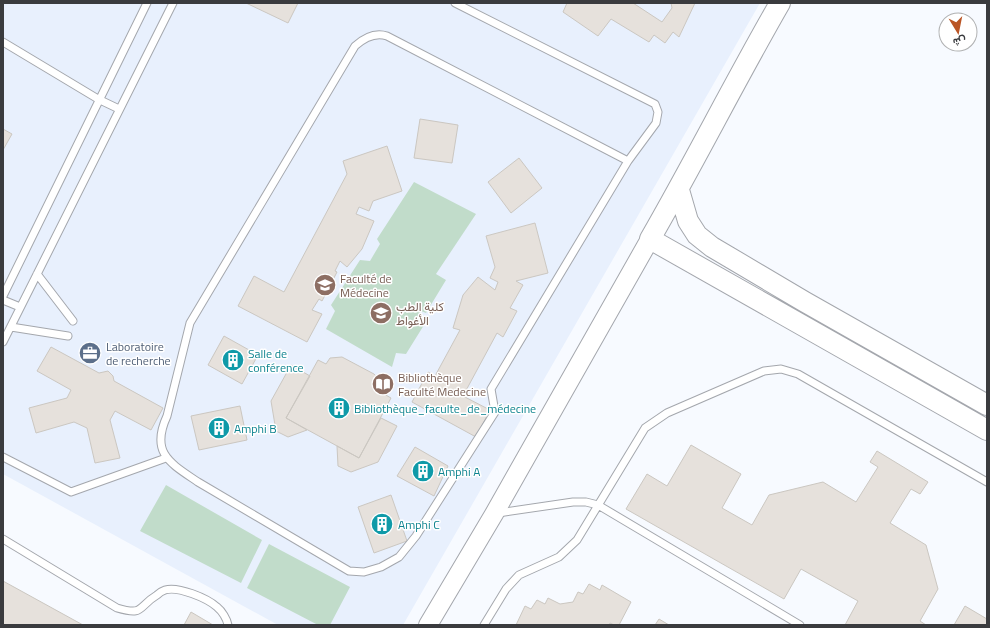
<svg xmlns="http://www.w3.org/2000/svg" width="990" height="628" viewBox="0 0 990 628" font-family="'Titillium Web',Vazirmatn,sans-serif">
<rect width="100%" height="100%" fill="#f7faff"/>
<path fill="#e8f0fd" d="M3 3H760L403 625H278L3 474Z"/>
<path fill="#c1dcca" d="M414 182 476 214 436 274 446 280 426 313 421 311 417 317 424 325 406 354 396 353 392 367 326 329 335 311 331 305 360 260 370 261 380 244 377 239Z
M166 485 262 540 241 583 140 531Z
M269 544 350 587 330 625H318L247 588Z"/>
<path fill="#e6e1dc" stroke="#cbc7c1" d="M246 3H298L288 23Z
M567 3H633L662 22 672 8 671 3H695L679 37 673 32 665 43 654 35 649 42 611 19 598 36 563 12Z
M420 119 458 125 452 163 414 158Z
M3 129 12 134 3 150Z
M387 146 402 191 373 201 369 211 359 207 356 214 374 221 362 249 347 267 340 261 335 271 337 272 322 301 319 299 312 310 322 314 307 342 238 306 254 276 284 292 347 174 343 161Z
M519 158 542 188 511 213 488 182Z
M535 223 548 273 516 281 523 285 510 308 517 311 503 337 497 333 463 396 490 410 476 437 412 402 428 372 435 376 460 330 453 328 463 295 478 277 495 290 498 282 490 278 495 267 486 236Z
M224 336 258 355 242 384 208 365Z
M51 347 99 373 108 371 113 376 114 381 163 408 151 430 115 411 110 420 120 458 95 463 87 428 74 422 36 433 29 408 67 398 71 390 37 371Z
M342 357 374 374 383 383 386 390 384 394 391 398 359 458 286 418 318 360 326 364 330 358Z
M291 365 310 376 286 418 307 430 288 437 276 431 271 401Z
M240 406 247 440 199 450 191 416Z
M381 418 397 426 378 462 351 472 338 466 337 446 359 458Z
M691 445 741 474 722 508 752 525 769 495 823 482 856 502 878 467 870 462 877 451 928 482 920 494 911 489 890 523 926 545 938 589 920 621 926 625H845L858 601 801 569 784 599 626 509 647 474 667 486Z
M415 447 448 466 434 496 397 476Z
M391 495 407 541 374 553 358 507Z
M3 581 83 625H3Z
M589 584 600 590 602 585 631 602 619 625H614L610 623 609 625H516L525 606 531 609 537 600 545 604 548 598 560 604 573 602 578 592 583 594Z
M965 606 987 619V625H954Z
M191 612 213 625H184Z
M659 619 669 625H655Z"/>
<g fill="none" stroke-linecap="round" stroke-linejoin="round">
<g stroke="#a4a7ad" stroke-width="9">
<path id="service" d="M455 3 655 104 658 112 656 123 628 161 387 36C375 32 365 37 355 46L190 323 167 416C150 453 170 463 198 482L349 571 364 572 381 567 399 557 416 536 495 412 491 389 628 161
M3 42 98 99 119 109
M37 274 73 321
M3 296 147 3
M3 300 20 307
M11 327 68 336
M3 342 173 3
M3 457 71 492 166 458
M498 513 573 502H586L598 505 800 625
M3 539 117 608C145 616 137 607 157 595 159 593 162 591 165 590 178 586 207 598 217 607 222 611 227 619 228 625
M484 625 506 589 519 575 559 557 577 540 645 428 667 413 764 371 781 369 798 374 987 482"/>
</g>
<g stroke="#a4a7ad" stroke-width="20">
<path id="tertiary" d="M428 625 494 514 650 239"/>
</g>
<g stroke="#a4a7ad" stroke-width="22">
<path id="secondary" d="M780 3C735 81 695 161 650 239L987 430
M679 190 688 221 697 235 712 247 805 302 987 405"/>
</g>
<use href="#service" stroke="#fff" stroke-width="7"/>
<use href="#tertiary" stroke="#fff" stroke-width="18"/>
<use href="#secondary" stroke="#fff" stroke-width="20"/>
</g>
<defs>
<g id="university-disc" transform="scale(1.15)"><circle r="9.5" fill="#8d6e63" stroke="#fff"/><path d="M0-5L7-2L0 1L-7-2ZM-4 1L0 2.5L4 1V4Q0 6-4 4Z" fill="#fff"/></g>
<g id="office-disc" transform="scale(1.15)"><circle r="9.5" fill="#5c6f8a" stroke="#fff"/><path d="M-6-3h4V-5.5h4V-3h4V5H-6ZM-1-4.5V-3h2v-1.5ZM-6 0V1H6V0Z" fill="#fff"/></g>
<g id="building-disc" transform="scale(1.15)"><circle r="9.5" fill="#0f9aa8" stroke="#fff"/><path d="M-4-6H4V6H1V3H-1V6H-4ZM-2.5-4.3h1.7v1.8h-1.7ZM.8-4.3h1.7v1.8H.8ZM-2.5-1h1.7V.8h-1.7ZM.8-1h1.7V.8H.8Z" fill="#fff"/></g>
<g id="library-disc" transform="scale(1.15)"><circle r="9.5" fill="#8d6e63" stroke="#fff"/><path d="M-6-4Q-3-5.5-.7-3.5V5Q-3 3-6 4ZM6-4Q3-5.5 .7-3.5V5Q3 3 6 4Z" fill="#fff"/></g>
</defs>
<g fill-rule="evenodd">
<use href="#university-disc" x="325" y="285"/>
<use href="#university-disc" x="381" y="313"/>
<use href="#office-disc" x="90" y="353"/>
<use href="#building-disc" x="233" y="360"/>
<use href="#library-disc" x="383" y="384"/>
<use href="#building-disc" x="339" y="408"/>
<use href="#building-disc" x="219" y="428"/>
<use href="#building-disc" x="423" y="471"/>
<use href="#building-disc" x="382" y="524"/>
</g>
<g text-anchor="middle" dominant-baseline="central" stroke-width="3" stroke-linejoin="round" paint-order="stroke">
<g font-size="12" fill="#785e54" stroke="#fff" text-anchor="start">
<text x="340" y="278">Faculté de<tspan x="340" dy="14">Médecine</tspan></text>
<text x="396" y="306">كلية الطب<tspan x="396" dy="14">الأغواط</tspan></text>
<text x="398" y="377">Bibliothèque<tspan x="398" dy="14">Faculté Medecine</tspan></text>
</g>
<g font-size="12" fill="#4e5e75" stroke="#fff" text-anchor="start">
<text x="106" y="346">Laboratoire<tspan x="106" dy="14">de recherche</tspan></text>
</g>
<g font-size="12" fill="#0d838f" stroke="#fff" text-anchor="start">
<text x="248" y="353">Salle de<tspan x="248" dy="14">conférence</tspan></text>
<text x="354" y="408">Bibliothèque_faculte_de_médecine</text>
<text x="234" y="428">Amphi B</text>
<text x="438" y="471">Amphi A</text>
<text x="398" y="524">Amphi C</text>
</g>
</g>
<rect width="990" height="628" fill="none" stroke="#3a3b3e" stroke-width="8"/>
<g transform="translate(958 32) rotate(170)"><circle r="19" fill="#ffffff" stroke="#b0b1b2"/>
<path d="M0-3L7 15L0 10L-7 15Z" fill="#ba5525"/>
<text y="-6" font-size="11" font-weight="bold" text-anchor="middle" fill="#3a3b3e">ش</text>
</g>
</svg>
